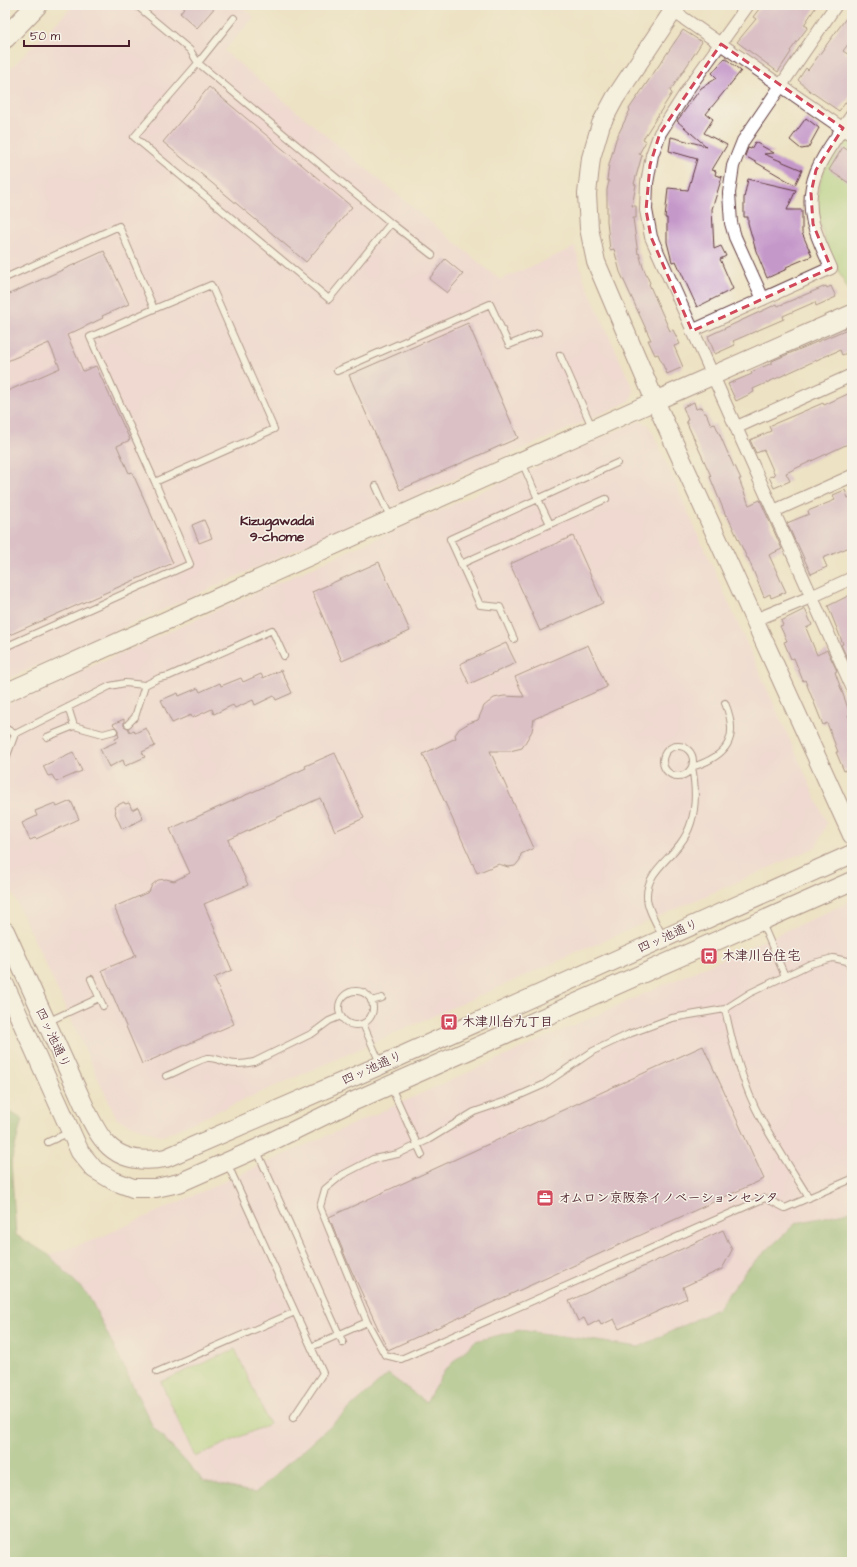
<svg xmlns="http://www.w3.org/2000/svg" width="857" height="1567" viewBox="0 0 857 1567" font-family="'Architects Daughter','Klee One',sans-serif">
<rect width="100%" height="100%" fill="#f7f3e8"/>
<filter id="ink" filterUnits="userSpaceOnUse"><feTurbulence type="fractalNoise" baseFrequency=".025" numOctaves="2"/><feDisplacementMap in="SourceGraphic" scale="8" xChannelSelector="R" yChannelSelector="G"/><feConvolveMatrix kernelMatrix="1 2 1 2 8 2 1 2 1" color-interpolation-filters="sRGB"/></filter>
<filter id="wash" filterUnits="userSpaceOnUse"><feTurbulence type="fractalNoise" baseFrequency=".012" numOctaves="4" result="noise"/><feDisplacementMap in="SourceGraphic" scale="16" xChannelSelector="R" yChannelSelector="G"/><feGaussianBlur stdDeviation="0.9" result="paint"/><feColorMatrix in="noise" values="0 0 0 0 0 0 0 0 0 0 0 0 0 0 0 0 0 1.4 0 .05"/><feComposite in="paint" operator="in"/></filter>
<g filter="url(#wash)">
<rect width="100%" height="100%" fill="#ede2c3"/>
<path fill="#f2cfe0" d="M74 5H240L254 17 224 51 500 280 575 247 584 280 634 391 630 401 5 680V74Z
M639 421 649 425 827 823 816 847 162 1136 117 1119 5 877V705Z
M852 901V1210L844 1213 747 1269 717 1309 639 1347 520 1330 476 1341 445 1370 426 1402 388 1374 255 1493 204 1481 153 1427 89 1296 49 1255 96 1239Z"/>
<path fill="#a5d27f" stroke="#787855" d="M849 140 852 142V299C836 264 810 223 820 183 823 168 833 155 841 142Z
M235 1349 269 1424 195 1457 161 1382Z"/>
<path fill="#84b46e" stroke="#676a4c" d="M5 1109 22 1119 11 1162 16 1235 49 1255 89 1296 153 1427 204 1481 255 1493 388 1374 426 1402 445 1370 475 1341 520 1330 639 1347 717 1309 747 1269 796 1223 844 1213 852 1210V1562H5Z"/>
<g id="blocks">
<path fill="#c598ca" d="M186 5H217L197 28 180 13Z
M762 5H817L804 25 808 27 790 51 791 52 778 72 737 42 756 19 753 17Z
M852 10V39L843 51 852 57V94L839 111 810 91 798 80 806 68 808 70Z
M683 30 702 42 688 64 670 91 672 93 643 139 646 141 639 154 642 155 634 184 636 185 632 206H636V218H633L638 254 639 253 643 267 650 283 649 284 670 331 673 330 680 344 674 346 683 367 667 374 658 354 655 355 648 340H651L620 272 614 249 610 250 607 221V190L609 181 607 180 609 165 616 139 630 110 629 109Z
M725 58 741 71 706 114 713 119 704 133 727 145 712 170 716 171 715 175 722 177 712 209 714 249 721 246 726 256 720 259 733 289 697 307 676 261 672 262 667 242V218H665L668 188 688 190 697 159 669 151 671 137 706 146 677 121 701 88 717 78 712 73Z
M209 87 352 207 306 262 163 142Z
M806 118 819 128 808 148 801 149 790 140Z
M755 142 774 153 764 154 802 170 795 185 745 156 748 148 751 149Z
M843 147 852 153V185L829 170Z
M748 179 796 190 787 210H802V233L812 256 786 267 787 269 767 278 756 251 748 223V217H744V198Z
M104 251 129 304 102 316 103 318 67 335 83 371 96 366 130 440 117 446 129 473 132 472 173 563 5 637V392L60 368 49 343 5 362V296Z
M445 259 463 274 447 293 429 279Z
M826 286 827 288 831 286 836 297 816 306 815 302 783 316 784 319 733 341 735 345 715 354 708 336 777 304 778 306Z
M468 323 518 438 400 490 349 375Z
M852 327V351L842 355 840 350 821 358 753 389 754 392 736 401 728 384 752 374 751 372 772 363V361Z
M852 392V442L786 473 790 481 774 488 769 477 775 475 764 450 756 453 750 440 771 431 769 426 823 403 824 405Z
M694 402 696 409 702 407 704 413H706L711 425 715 424 734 467 735 466 741 479H739L749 505 760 500 782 549 769 555 786 592 771 598 770 594 764 597 748 558H747L727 515 726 516 710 477 711 476 686 421 688 420 683 407Z
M845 490 848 498 852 496V546L823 558 827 567 811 574 797 543H796L787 523 809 514 808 511 835 500 833 495Z
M204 520 212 538 199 543 192 525Z
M573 536 603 603 540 631 510 564Z
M379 562 410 631 342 661 312 592Z
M852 594V665L851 666 841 645 843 644 828 606Z
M805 609 812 625 806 628 817 655 827 650 837 671 835 672 850 714 848 715 852 725V767L844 771 836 752H838L827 723 823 725 805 680 803 681 794 658 791 659 784 642 787 641 780 626 783 625 781 621Z
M506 643 516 663 469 684 460 664Z
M588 645 607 687 534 719 532 731 522 748 510 751H490L534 848 521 854 520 860 515 866 508 867 499 864 477 873 423 754 456 738 455 735 459 729 469 723 478 720 484 706 494 698 504 696 524 697 515 677Z
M281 670 292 693 276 700 274 696 255 705 253 700 235 708 233 705 214 714 212 709 192 718 191 715 172 723 161 700 178 693 179 696 198 688 200 692 220 683 221 686 241 678 243 682 261 674 263 678Z
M124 719V726L128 728 130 732 134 730 135 733 146 728 155 746 142 752 145 757 125 766 123 760 109 767 100 749 116 742 115 739 119 737 118 734V730L113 724Z
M73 752 82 771 56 782 52 775 48 776 43 766Z
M335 753 364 818 335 831 320 798 228 840 248 885 204 904 232 970 214 978 234 1024 142 1064 102 970 136 956 114 907 149 892 152 885 158 880 166 879 174 881 190 873 170 829 306 768 305 766Z
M71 801 79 819 36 839 35 838 30 840 29 838 22 823 37 816 35 811 55 803 57 807Z
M124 802 125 804 129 803 132 810 138 807 143 819 122 829 115 813 116 812 114 807Z
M703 1046 764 1179 388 1350 348 1263 329 1217Z
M723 1230 732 1250 722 1269 683 1287 687 1298 619 1329 614 1319 601 1325 599 1320 588 1326 584 1318 578 1321 569 1301Z"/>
</g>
</g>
<g filter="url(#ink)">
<use href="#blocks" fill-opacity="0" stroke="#623c42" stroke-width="1"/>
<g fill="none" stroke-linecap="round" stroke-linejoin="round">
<g stroke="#623c42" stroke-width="8">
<path id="lane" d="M136 5 190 50 198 63 391 223 329 299 134 137 198 63 234 18
M391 223 432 255
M5 278 119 226 154 309 211 285 274 429 155 482 190 564 5 647
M154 309 90 337 155 482
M560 355 592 427
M337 371 490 304 509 345 538 333
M376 486 390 517
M550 524 538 499 617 463
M461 564 606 499
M514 639 500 607 480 605 450 539 538 499 522 462
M68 707 74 726
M128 724 135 717 145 685
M5 728 15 734 110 686 125 683 145 685 159 678 169 676 272 630 284 656
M47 737 74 726 103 734 114 731
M663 761a15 15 0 1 1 30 0a15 15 0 1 1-30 0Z
M5 761 15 734
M762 923 785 976
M663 937C658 926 647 909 647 897 646 874 668 860 680 844 697 822 697 793 692 767 727 756 740 739 725 703
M852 968 847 961 833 958 810 964 750 993 725 1009 672 1018 629 1034 593 1051 543 1085 509 1100 474 1112 428 1140 398 1154 373 1159 342 1175 325 1189 320 1207 367 1322 385 1355 401 1359 765 1198 785 1208 852 1179
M91 979 103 1006
M339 1008a17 17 0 1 1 34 0a17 17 0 1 1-34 0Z
M371 1001 382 998
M725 1009C733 1047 743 1086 761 1119 776 1146 793 1172 809 1198
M47 1022 99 998
M363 1024 380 1063
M166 1076C180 1071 193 1062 207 1058 215 1057 221 1061 229 1063 237 1065 245 1064 254 1062L313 1033 329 1021 341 1016
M391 1087 422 1155
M48 1142 70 1132
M257 1151 343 1343
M227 1163 323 1373 293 1418
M311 1347 367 1322
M157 1372 295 1312"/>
</g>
<g stroke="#623c42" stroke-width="14">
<path id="street" d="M748 5 690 86 660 133 652 155 647 183 646 210 651 237 852 687
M673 11 852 135
M763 299 735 237 731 223 729 193 733 166 743 141 836 5
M692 331 831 268C825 254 817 238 813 223 802 177 828 150 852 115
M737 427 852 375
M774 511 852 476
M755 620 811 597 852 578"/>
</g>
<g stroke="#623c42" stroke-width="20">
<path id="secondary" d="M852 314 655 401 852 835
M5 693 655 401 596 262 589 228 587 194 591 158 601 124 615 98 677 5
M5 931C28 982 51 1032 74 1083 82 1100 93 1129 105 1142 121 1161 144 1162 166 1158L381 1065 852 854
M5 985 80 1152 94 1169 114 1181 133 1188H156L179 1183 256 1149 352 1102 852 881"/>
</g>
<g stroke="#623c42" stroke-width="22">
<path id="primary" d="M5 38 37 5"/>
</g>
<use href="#lane" stroke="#fff" stroke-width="6"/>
<use href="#street" stroke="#fff" stroke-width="12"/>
<use href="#secondary" stroke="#fff" stroke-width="18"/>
<use href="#primary" stroke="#fff" stroke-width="20"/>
</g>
</g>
<path d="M0 0H857V1567H0ZM721 44 843 128 816 170 811 193 813 224 831 268 692 331 651 237 646 210 650 165 660 133Z" fill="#ede2c3" fill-opacity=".55" fill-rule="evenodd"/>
<path fill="none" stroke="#d1495b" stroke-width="3" stroke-dasharray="8 5" stroke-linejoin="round" d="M721 44 843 128 816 170 811 193 813 224 831 268 692 331 651 237 646 210 650 165 660 133Z"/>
<defs>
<g id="bus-square" transform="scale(0.9)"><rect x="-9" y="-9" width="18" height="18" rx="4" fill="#d1495b" stroke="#f7f3e8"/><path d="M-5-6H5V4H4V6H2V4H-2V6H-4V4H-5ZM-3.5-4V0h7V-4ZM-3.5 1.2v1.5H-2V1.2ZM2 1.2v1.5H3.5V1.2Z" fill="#fff"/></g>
<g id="office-square" transform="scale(0.9)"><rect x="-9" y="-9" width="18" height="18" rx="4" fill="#d1495b" stroke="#f7f3e8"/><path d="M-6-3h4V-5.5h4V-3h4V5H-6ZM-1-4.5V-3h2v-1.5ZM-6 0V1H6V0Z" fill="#fff"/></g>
</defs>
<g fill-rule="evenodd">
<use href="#bus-square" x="709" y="956"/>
<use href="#bus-square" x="449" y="1022"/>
<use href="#office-square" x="545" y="1198"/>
</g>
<g text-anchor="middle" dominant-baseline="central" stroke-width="3" stroke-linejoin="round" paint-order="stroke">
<g font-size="13" fill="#4a1f2b" stroke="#f7f3e8">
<text transform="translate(668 936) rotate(-24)">四ッ池通り</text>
<text transform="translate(53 1038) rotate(65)">四ッ池通り</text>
<text transform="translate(372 1068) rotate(-24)">四ッ池通り</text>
</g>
<g font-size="13" font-weight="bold" fill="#4a1f2b" stroke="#f7f3e8" text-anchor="start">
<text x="722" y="956">木津川台住宅</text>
<text x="462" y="1022">木津川台九丁目</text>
<text x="558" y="1198">オムロン京阪奈イノベーションセンタ</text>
</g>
<g font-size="14" font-weight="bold" fill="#4a1f2b" stroke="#f7f3e8">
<text x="277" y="521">Kizugawadai<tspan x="277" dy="16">9-chome</tspan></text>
</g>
</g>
<rect width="857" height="1567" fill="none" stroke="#f7f3e8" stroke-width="20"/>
<path d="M24 40v6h105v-6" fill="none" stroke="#4a1f2b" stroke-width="2"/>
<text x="30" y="40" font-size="12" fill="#4a1f2b" stroke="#f7f3e8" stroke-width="3" paint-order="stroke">50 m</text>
</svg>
